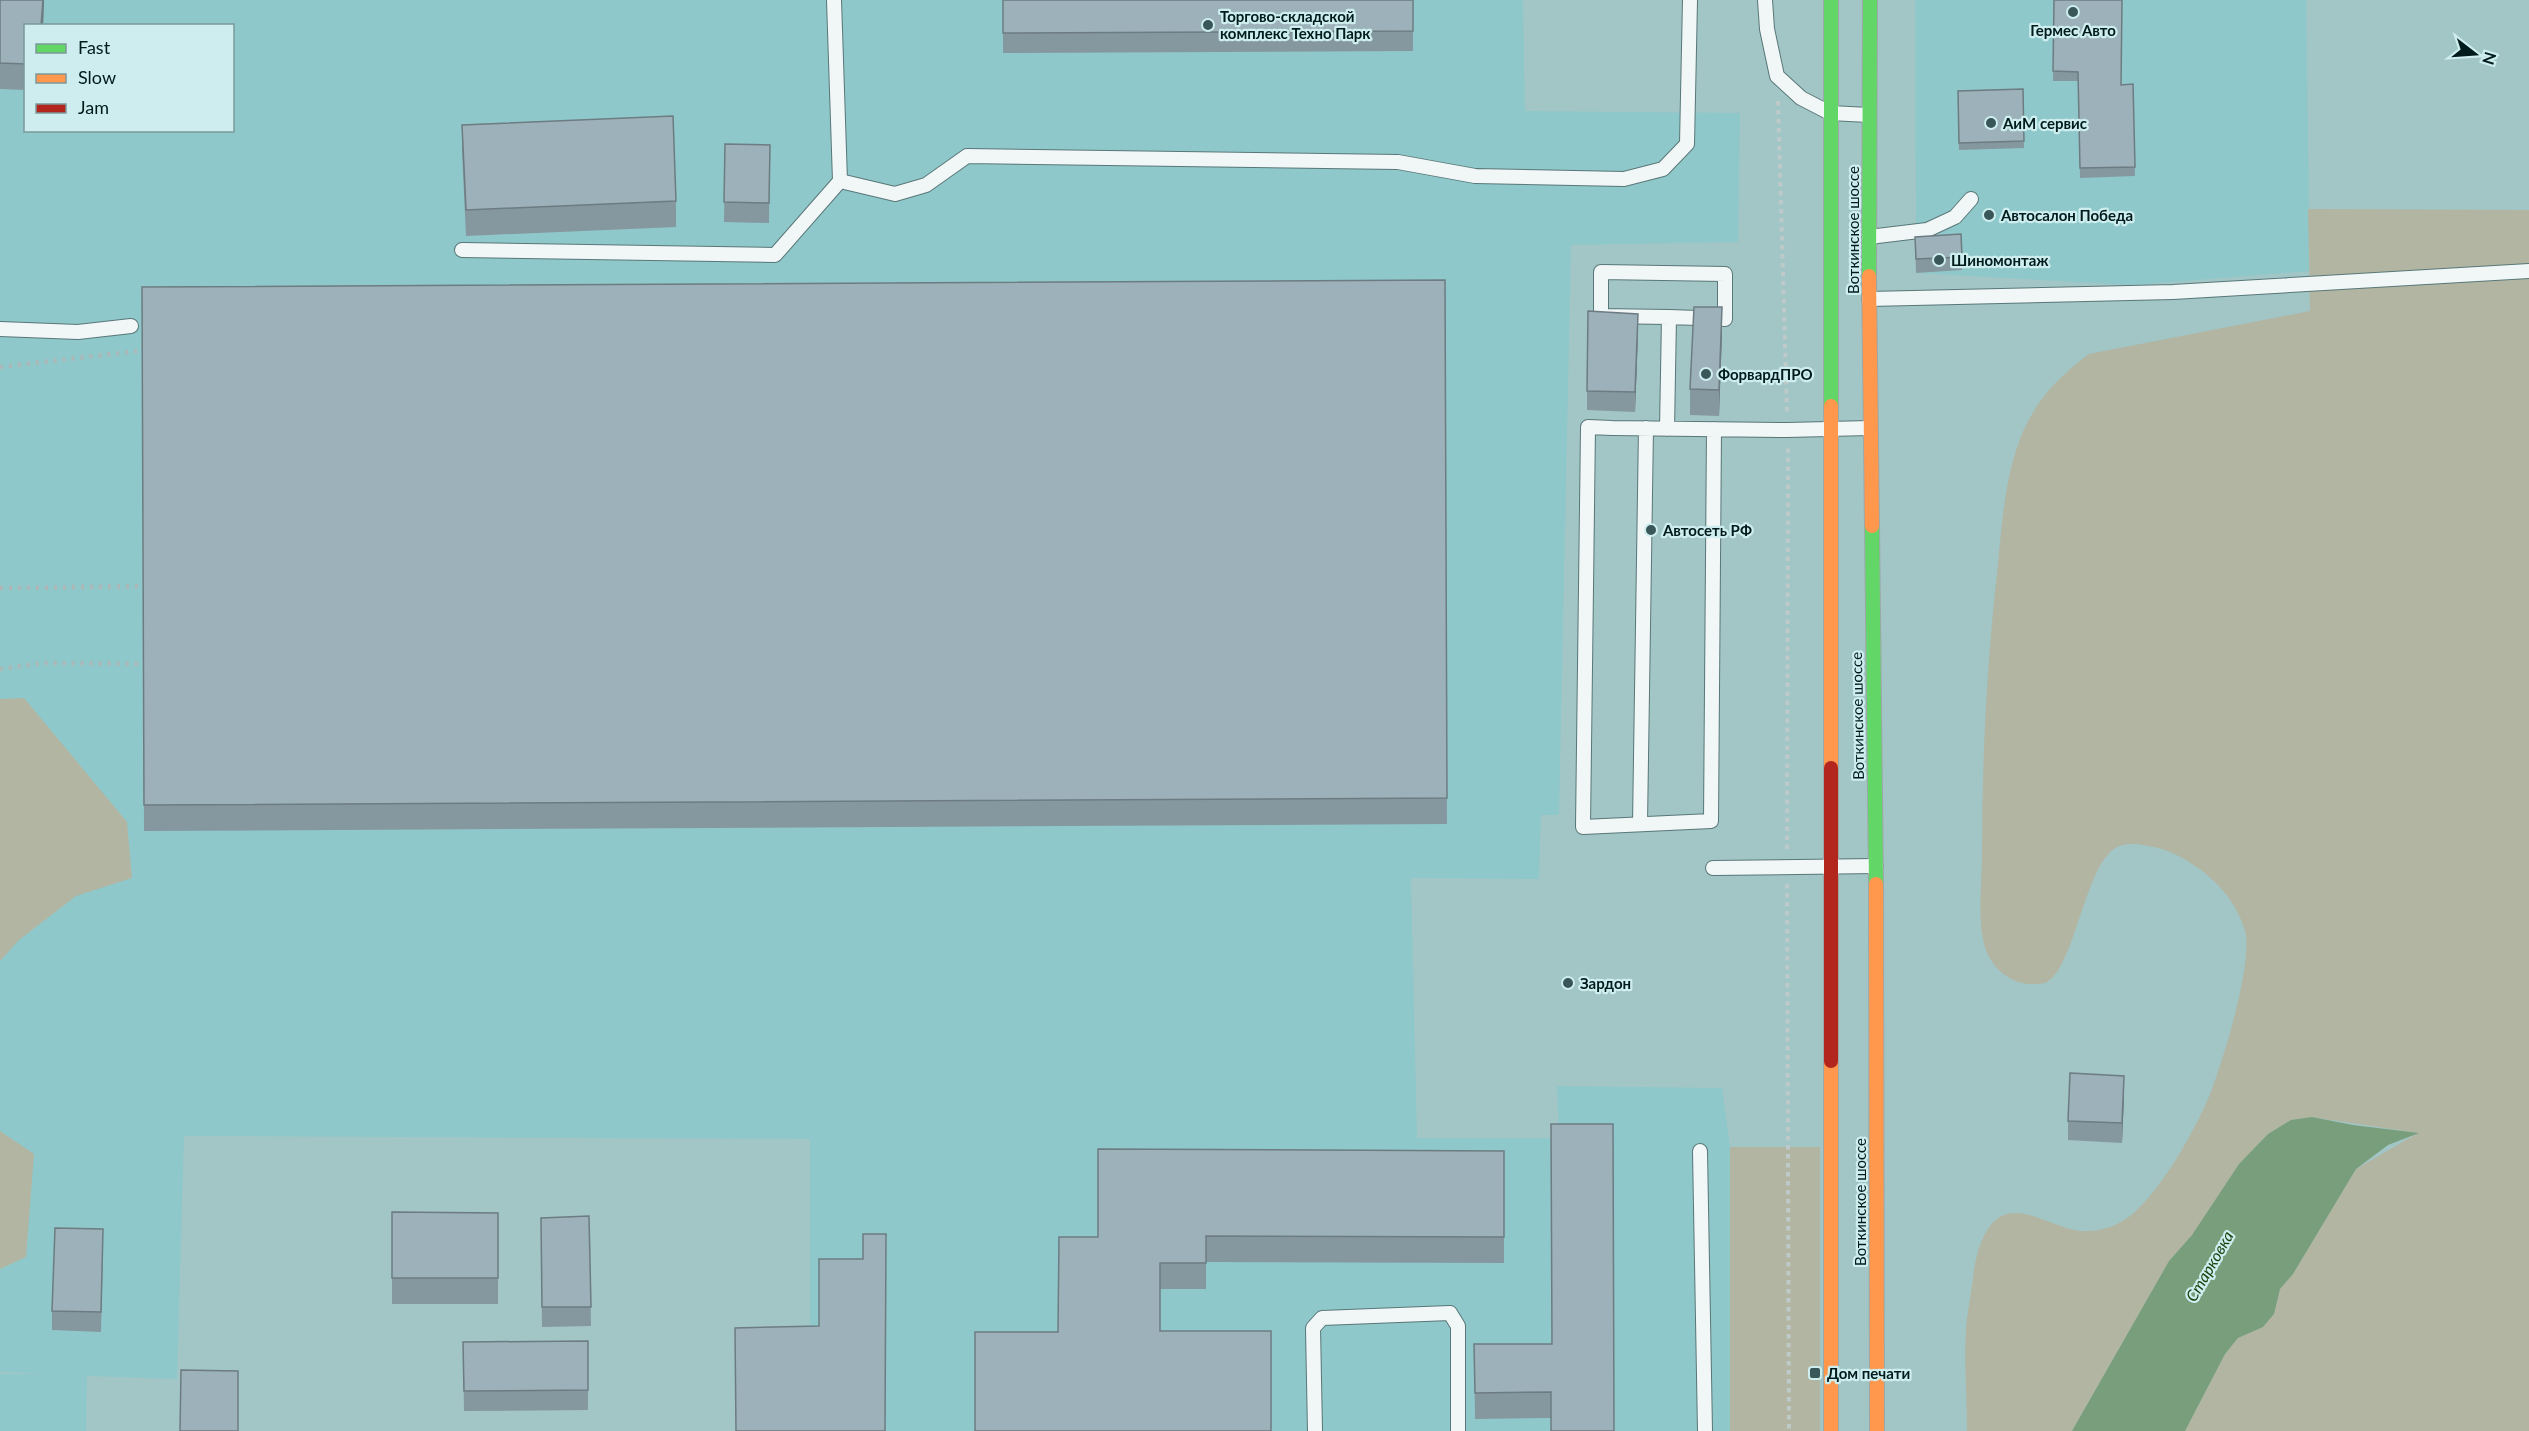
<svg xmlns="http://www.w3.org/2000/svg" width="2529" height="1431" viewBox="0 0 2529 1431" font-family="Lato,sans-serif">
<rect width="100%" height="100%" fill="#a2c5c6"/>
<path fill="#8fc8ca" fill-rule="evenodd" d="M0 0H1523L1525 111 1740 113 1738 242 1571 245 1559 815H1541L1539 879 1411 878 1417 1138H1559L1557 1086 1722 1088 1730 1147V1431H810V1139L184 1136 177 1379 87 1376 86 1431H0V1374H48L0 1372ZM26 26H232V130H26Z
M1915 0H2306L2310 271 2132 285 1916 273Z"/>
<path fill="#b2b5a1" d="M2308 209 2529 210V1431H2185L2225 1354 2238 1338 2263 1327 2274 1314 2280 1289 2293 1274 2356 1169 2418 1133 2312 1117 2291 1120 2268 1134 2239 1164 2192 1235 2169 1261 2072 1431H1967C1967 1397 1964 1362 1966 1329 1967 1315 1970 1300 1972 1286 1974 1268 1977 1245 1988 1229 2011 1193 2052 1229 2081 1231 2090 1232 2107 1229 2115 1225 2152 1211 2198 1126 2212 1089 2224 1057 2253 963 2245 931 2238 906 2222 886 2201 870 2186 859 2167 848 2148 846 2137 844 2124 842 2114 849 2084 869 2074 971 2045 983 2042 984 2031 984 2028 984 2004 981 1987 962 1983 939 1978 916 1982 879 1982 854 1982 757 1987 660 1998 564 2002 522 2005 479 2020 439 2035 401 2057 378 2089 354L2310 311Z
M24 698 127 822 132 878 76 896 19 940 0 961V699Z
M0 1131 34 1154 26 1257 0 1269Z
M1730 1147H1820V1431H1730Z"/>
<path fill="#799e7c" d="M2312 1117 2353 1125 2419 1133 2388 1145 2356 1169 2293 1274 2280 1289 2274 1314 2263 1327 2238 1338 2225 1354 2185 1431H2072L2169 1261 2192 1235 2239 1164 2268 1134 2291 1120Z"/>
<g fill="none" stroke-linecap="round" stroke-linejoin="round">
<g stroke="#597778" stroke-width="16">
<path id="lane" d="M1765 0 1767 29 1777 76 1801 98 1830 113 1869 115
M840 181 895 194 926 185 967 156 1398 162 1475 176 1624 179 1663 169 1687 144 1690 0
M1869 237 1927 230 1955 217 1971 199
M462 250 775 255 840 181 834 0
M1869 299 2173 292 2529 271
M0 329 78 332 131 326
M1667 429 1669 317 1601 316V272L1725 274V319L1669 317
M1714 429 1711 821 1583 827 1588 427 1612 428 1787 430 1870 428
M1640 824 1646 428
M1713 868 1876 866
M1700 1151 1705 1431
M1315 1431 1313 1328 1322 1318 1450 1313 1458 1326V1431"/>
</g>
<g stroke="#9da8a8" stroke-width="16">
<path id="fast" d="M1831 0V406
M1869 276 1870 0
M1872 526 1876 884"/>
</g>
<g stroke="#9da8a8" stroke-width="16">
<path id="slow" d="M1869 276 1872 526
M1831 406V768
M1876 884 1877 1431
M1831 1061V1431"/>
</g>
<g stroke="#9da8a8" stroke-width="16">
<path id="jam" d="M1831 768V1061"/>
</g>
<path stroke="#bec9ca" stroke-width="4" stroke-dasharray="4.5 4.5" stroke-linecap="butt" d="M1778 101 1787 414
M1787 849 1788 446
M1787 884 1789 1431"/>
<use href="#lane" stroke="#f1f6f6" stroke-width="14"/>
<use href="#fast" stroke="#63d668" stroke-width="14"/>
<use href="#slow" stroke="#ff974d" stroke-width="14"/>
<use href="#jam" stroke="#b3261e" stroke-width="14"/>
<path stroke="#adb7b7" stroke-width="4.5" stroke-dasharray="3 6" stroke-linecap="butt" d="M0 367 155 349
M0 588 159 586
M0 669 43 663 159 664"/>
</g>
<path fill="#86989f" d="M0 0H44L43 26H26V90L0 89Z
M1003 0H1413V51L1003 53Z
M2054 0 2121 85 2133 84 2135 176 2080 178 2078 81H2053Z
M2023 89 2024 148 1959 150 1958 91Z
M462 125 676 201V227L466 236 462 151Z
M725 144 770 145 769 223 724 222Z
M1915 237 1962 257V270L1916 273Z
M1445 280 1447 824 144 831 142 287Z
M1638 333 1635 412 1587 410V391Z
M1722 333 1719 416 1690 415V389Z
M2124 1096 2122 1143 2068 1140V1121Z
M1504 1151V1263L1206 1262V1289H1160L1058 1332 1098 1237Z
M392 1212 498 1213V1304H392Z
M589 1216 591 1326 542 1327 541 1237Z
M103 1248 101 1332 52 1330V1311Z
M588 1341V1410L464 1411 463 1342Z
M1474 1344H1552L1551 1418 1475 1419Z"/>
<path fill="#6d7c82" d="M43 0H44L43 26H41Z
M1722 307V333L1719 416V390Z
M1638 314V333L1635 412V392Z
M2124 1076V1096L2122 1143V1123Z"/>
<path fill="#9cb1b9" stroke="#6d7c82" stroke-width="1.5" d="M0 0H43L41 26H26V64L0 63Z
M1003 0H1413V31L1003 33Z
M2054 0H2122L2121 85 2133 84 2135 167 2080 168 2078 72 2053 71Z
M2023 89 2024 141 1959 143 1958 91Z
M673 116 676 201 466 210 462 125Z
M725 144 770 145 769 203 724 202Z
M1961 234 1962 257 1916 259 1915 237Z
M1445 280 1447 798 144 805 142 287Z
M1694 307H1722L1719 390 1690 389Z
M1588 311 1638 314 1635 392 1587 391Z
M2070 1073 2124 1076 2122 1123 2068 1121Z
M1551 1124H1613L1614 1431H1551V1392L1475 1393 1474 1344H1552Z
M1098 1149 1504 1151V1237L1206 1236V1263H1160V1331H1271V1431H975V1332H1058L1059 1237H1098Z
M392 1212 498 1213V1278H392Z
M589 1216 591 1307H542L541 1218Z
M55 1228 103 1229 101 1312 52 1311Z
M863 1234H886L885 1431H736L735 1328 819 1326V1259H863Z
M588 1341V1390L464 1391 463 1342Z
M181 1370 238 1371V1431H180Z"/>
<g fill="#395658" stroke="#ceedee" stroke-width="2">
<circle cx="2073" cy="12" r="6"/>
<circle cx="1208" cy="25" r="6"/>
<circle cx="1991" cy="123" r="6"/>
<circle cx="1989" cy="215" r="6"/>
<circle cx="1939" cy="260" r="6"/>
<circle cx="1706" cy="374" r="6"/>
<circle cx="1651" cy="530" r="6"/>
<circle cx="1568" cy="983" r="6"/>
<rect x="1809" y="1367" width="12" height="12" rx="3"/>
</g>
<g text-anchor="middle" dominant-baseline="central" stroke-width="4.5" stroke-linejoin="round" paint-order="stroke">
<g font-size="15" font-weight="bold" fill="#011a1c" stroke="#ceedee" text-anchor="start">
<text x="1220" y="16">Торгово-складской<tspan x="1220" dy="17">комплекс Техно Парк</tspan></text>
<text x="2073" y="30" text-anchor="middle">Гермес Авто</text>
<text x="2003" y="123">АиМ сервис</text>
<text x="2001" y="215">Автосалон Победа</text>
<text x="1951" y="260">Шиномонтаж</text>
<text x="1718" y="374">ФорвардПРО</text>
<text x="1663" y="530">Автосеть РФ</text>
<text x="1580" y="983">Зардон</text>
<text x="1827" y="1373">Дом печати</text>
</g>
<g font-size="15" fill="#011a1c" stroke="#ceedee">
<text transform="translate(1853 230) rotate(-90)">Воткинское шоссе</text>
<text transform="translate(1857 716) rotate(-91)">Воткинское шоссе</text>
<text transform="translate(1860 1202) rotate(-90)">Воткинское шоссе</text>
</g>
<g font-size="16" font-style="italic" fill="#1b420d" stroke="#ceedee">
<text transform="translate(2209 1266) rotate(-60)">Старковка</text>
</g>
</g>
<rect x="24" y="24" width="210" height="108" fill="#ceedee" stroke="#7c999a" stroke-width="1.5"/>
<rect x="36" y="44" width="30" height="9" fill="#63d668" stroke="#7c999a" stroke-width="1.5"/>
<text x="78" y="54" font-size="18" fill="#011a1c">Fast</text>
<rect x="36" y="74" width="30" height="9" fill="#ff974d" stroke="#7c999a" stroke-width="1.5"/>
<text x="78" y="84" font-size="18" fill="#011a1c">Slow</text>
<rect x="36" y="104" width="30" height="9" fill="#b3261e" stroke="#7c999a" stroke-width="1.5"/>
<text x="78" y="114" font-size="18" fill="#011a1c">Jam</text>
<g transform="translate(2475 54) rotate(107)" stroke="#ceedee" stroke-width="4.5" paint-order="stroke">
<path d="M0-4.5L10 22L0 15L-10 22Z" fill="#011a1c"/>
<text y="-9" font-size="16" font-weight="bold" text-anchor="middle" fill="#011a1c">N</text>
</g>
</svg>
